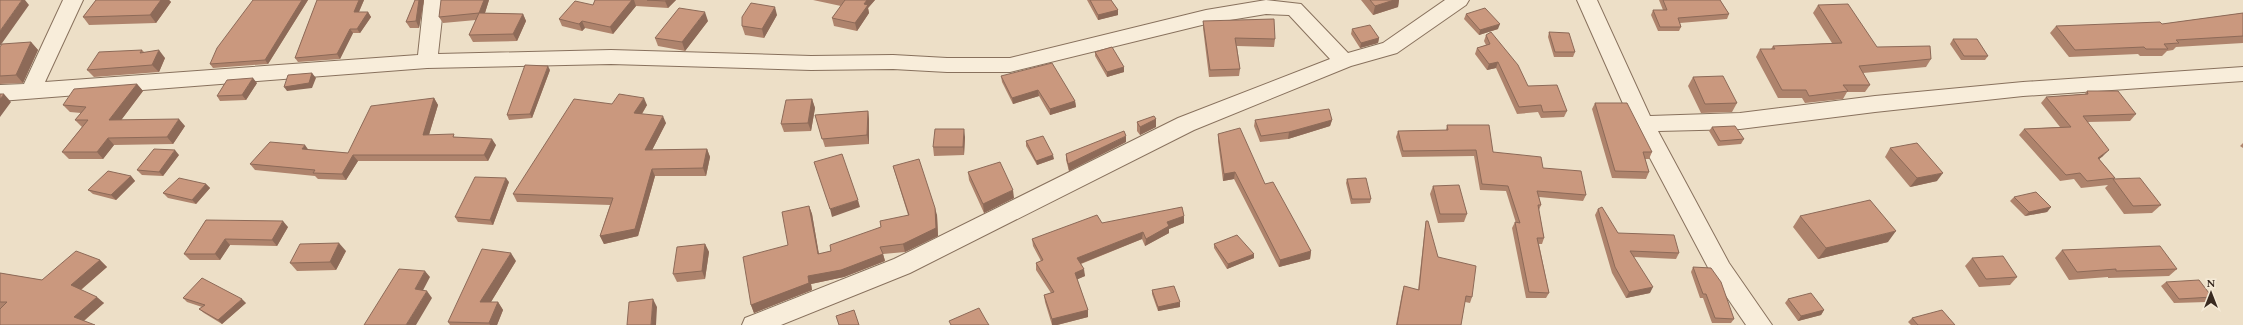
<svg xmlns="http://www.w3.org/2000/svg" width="2243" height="325" viewBox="0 0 2243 325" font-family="Spectral,serif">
<rect width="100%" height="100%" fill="#eddfc7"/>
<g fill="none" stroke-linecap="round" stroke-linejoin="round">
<g stroke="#88715d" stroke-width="2">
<path id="street" d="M63 0H83L45 82 418 55 424 0H444L438 54 611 50 811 56 893 55 947 58H1010L1206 10 1266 0 1301 4 1348 53 1383 43 1445 0H1469L1466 5 1397 53 1351 66 1194 130 910 273 781 325H742L745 318 894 259 1178 118 1330 59 1289 15 1266 14 1206 24 1010 72H947L893 69 811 70 611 64 427 68 0 101V85L24 84Z
M1577 0H1597L1650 116 1740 113 1875 96 2023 82 2243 67V81L2023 96 1875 112 1740 129 1658 131 1729 263 1772 325H1746L1713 277 1632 124Z"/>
</g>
<use href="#street" fill="#f8edda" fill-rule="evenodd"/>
</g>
<path fill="#ae836c" d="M96 0H169L171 2 156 23 89 25 83 17Z
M258 0H308L268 64 213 68 210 64Z
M317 0H364L359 12H368L371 17 360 33H353L340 59 298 62 295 58Z
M415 0H424L419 28H410L406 22Z
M489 0 485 13 523 14 526 21 517 41 473 42 469 35 476 20 443 23 439 17Z
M595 0H676L668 8 636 6 613 34 585 28 582 31 562 26 559 19 593 5Z
M813 0H875L868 8 869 13 857 31 834 26 832 18 841 6Z
M1087 0H1111L1118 10V15L1098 20Z
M1361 0H1399L1398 7 1373 15Z
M1659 0H1720L1729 14 1727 19 1680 23 1681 27 1679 31H1658L1651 15 1653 10H1663Z
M1818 5 1877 47 1931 59 1926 67 1863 73 1870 85 1865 92H1847L1843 99 1805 103 1802 98H1778L1756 57 1760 49H1771L1773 46 1832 43 1813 13Z
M2243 13V43L2176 47 2173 50 2167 51 2162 56H2140L2138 54 2069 57 2050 33 2056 26 2162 24Z
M1466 14 1498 29 1479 35 1464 19Z
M777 15 764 38 745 35 742 26Z
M708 21 685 51 658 46 655 38Z
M1203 21 1275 39 1274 47 1237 46 1240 69 1239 76 1209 77 1203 28Z
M1352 29 1379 38 1378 43 1360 48 1351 34Z
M1549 32 1575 52 1573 57H1554L1548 37Z
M1486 35 1528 86 1567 111 1564 117 1541 118 1538 112 1517 114 1496 68 1487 70 1475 54 1477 48 1486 45 1484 41Z
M1953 39 1988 56 1985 60H1961L1950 44Z
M31 42 38 50 23 83 0 84V47Z
M142 50 144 52 165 58 159 72 94 77 87 70Z
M1095 52 1124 67V72L1107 77 1095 56Z
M550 70 532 118 509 120 507 115Z
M1001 76 1075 101 1076 107 1050 115 1039 96 1013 104 1002 82Z
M1693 77 1737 103 1732 112 1701 113 1688 86Z
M257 83 246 100 220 101 217 96Z
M137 84 143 91 121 120 185 126 173 144 114 145 103 159H69L62 152 82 127 75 120 81 113 70 112 63 105Z
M2087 91 2136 114 2130 121 2088 122 2103 156 2099 159 2115 178 2114 179 2161 205 2152 213 2124 214 2105 188 2108 185 2081 188 2074 179 2060 181 2019 135 2024 129 2060 127 2041 103 2046 97 2085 94Z
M434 98 438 105 429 135 456 137 496 145 488 161H358L346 180 318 179 315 176 255 170 250 164 308 150 348 153Z
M812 99 815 108 811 131 784 132 781 124Z
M1595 103 1652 152 1649 159H1645L1649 172 1646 179 1612 178 1592 109Z
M612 104 647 105 642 114 666 123 652 150 707 149 710 157 706 176H655L638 236 604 244 600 236 610 205 517 202 513 194Z
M868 111 869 120V144L825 147 815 115Z
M1156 119V127L1140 135 1137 131V122Z
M1255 120H1332L1330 126 1288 139 1260 142 1254 126Z
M1447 125 1493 152 1543 168 1586 195 1583 201 1539 197 1541 205 1539 210 1544 238 1542 244H1539L1549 293 1546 298H1526L1512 228 1515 222 1516 223 1506 191 1480 190 1474 156 1402 157 1396 137 1398 131 1446 130Z
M1712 127 1744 139 1741 144 1718 146 1709 131Z
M1218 134 1265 184 1311 251 1310 259 1279 267 1234 179 1223 181 1218 141Z
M965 137 964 155 934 156 933 147Z
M1026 141 1054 159 1037 165 1026 146Z
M1126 142 1069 171 1066 160V154Z
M2243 143V148L2240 146Z
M1890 148 1937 181 1910 187 1885 157Z
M179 155 163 176 142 175 137 170Z
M893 166 937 215 938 236 905 252 883 254 885 261 844 277 811 284 812 290 754 313 751 305 788 245 809 206 812 214 819 254 831 251 908 215 895 173Z
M968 172 1014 198 984 213 969 180Z
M131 176 135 181 116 200 93 194 88 190Z
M1347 179 1371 199 1370 203 1351 204 1346 183Z
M509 182 493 225 458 222 455 217Z
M206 184 210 188 196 204 168 198 163 193Z
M1433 186 1467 214 1464 222 1438 223 1430 194Z
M2014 197 2051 207 2047 212 2025 216 2010 201Z
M1598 209 1618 233 1679 253 1676 259 1634 257 1650 293 1626 298 1612 273 1595 215Z
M1184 216V223L1169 229V233L1145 246 1142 239 1081 264 1085 276 1077 279 1088 310V317L1057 325H1052L1045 302 1044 295 1051 293 1036 270V263L1041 261 1033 246 1032 239 1102 223Z
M1800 216 1888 242 1818 259 1793 227Z
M206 220 288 227 277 246 230 245 220 260H190L184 254Z
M1426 221 1438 257 1472 297 1470 303 1465 302 1461 325H1396L1402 293 1404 286 1418 290 1425 227Z
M705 244 709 252 705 279 677 282 673 274Z
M1214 244 1254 258 1227 269 1214 248Z
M2062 250 2177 269 2169 276 2108 278V277L2069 280 2055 258Z
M346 251 336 270 297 271 290 263Z
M1972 258 2017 277 2010 285 1979 287 1965 266Z
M100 260 107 267 81 290 104 303 84 321 0 308V273L42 280Z
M516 261 491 302H498L503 310 497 325H450L448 322Z
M1693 267 1734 319 1731 323H1712L1703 298H1700L1691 272Z
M2166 282 2212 297 2207 302 2174 303 2161 286Z
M1152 290 1180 307 1158 311 1152 294Z
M183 298 246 303 222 324 204 313 199 309 202 307 187 302Z
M1788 299 1824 310 1821 315 1798 321 1785 303Z
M1912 318 1955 325H1911L1908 322Z"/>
<path fill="#8d6a58" d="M22 0H25L29 5 0 46V31Z
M161 0H169L171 2 156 23 150 15Z
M302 0H308L268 64 265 60Z
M359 0H364L357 16 354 12Z
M419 0H424L419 28 416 21Z
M484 0H489L483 19 479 13Z
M632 0H634L636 6 613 34 610 27Z
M667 0H676L668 8 665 1Z
M867 0H875L868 8 869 13 857 31 855 23 864 4Z
M1394 0H1399L1398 7 1373 15 1375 6Z
M775 7 777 15 764 38 762 29Z
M1118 10V15L1098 20V15Z
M368 12 371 17 360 33 357 29Z
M705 12 708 21 685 51 682 42Z
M523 14 526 21 517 41 513 34Z
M582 21 585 28 582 31 579 24Z
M1500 24 1498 29 1479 35 1480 30Z
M350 29 353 33 340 59 337 54Z
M1379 38 1378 43 1360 48 1361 43Z
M31 42 38 50 23 83 16 75Z
M159 50 165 58 159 72 152 65Z
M1498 62 1496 68 1487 70 1489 64Z
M548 66 550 70 532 118 530 114Z
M1124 67V72L1107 77V72Z
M312 73 316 78 312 88 287 91 284 87Z
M253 78 257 83 246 100 242 95Z
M137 84 143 91 116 127 109 120Z
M1038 90 1039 96 1013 104 1012 98Z
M4 94 11 102 0 117V99Z
M434 98 438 105 427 141 423 135Z
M644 98 647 105 638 120 634 113Z
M812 99 815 108 811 131 808 123Z
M1075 101 1076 107 1050 115V109Z
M868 111 869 120V144L867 135Z
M663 116 666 123 648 158 645 150Z
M179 119 185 126 173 144 167 137Z
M1156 119V127L1140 135V127Z
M1332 120 1330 126 1288 139 1289 132Z
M964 129 965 137 964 155 963 147Z
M1126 136V142L1069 171 1068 164Z
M108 138 114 145 103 159 97 152Z
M492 139 496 145 488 161 484 155Z
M305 145 310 152 302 149Z
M707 149 710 157 706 176 703 168Z
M175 150 179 155 163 176 159 172Z
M2109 150 2103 156 2092 165 2098 158Z
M353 155 358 161 346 180 342 174Z
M1053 155 1054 159 1037 165 1036 161Z
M652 169 655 176 638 236 604 244 600 236Z
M1235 172 1234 179 1223 181 1224 174Z
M1943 173 1937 181 1910 187 1917 178Z
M131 176 135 181 116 200 111 195Z
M506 178 509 182 493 225 490 220Z
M206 184 210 188 196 204 192 200Z
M1013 190 1014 198 984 213 983 204Z
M858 200 860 207 832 217 830 209Z
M809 206 812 214 820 261 818 254Z
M2051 207 2047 212 2025 216 2029 212Z
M935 208 937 215 938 236 905 252 903 244Z
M1184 216V223L1169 229V233L1145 246 1146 239 1167 222Z
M283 221 288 227 277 246 272 240Z
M1896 231 1888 242 1818 259 1826 248Z
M1143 232 1142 239 1077 265V258Z
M225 239 230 245 220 260 215 254Z
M339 243 346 251 336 270 330 262Z
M705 244 709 252 705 279 702 271Z
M1311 251 1310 259 1279 267 1280 260Z
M511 253 516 261 486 310 480 302Z
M883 254 885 261 844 277 811 284 812 290 754 313 751 305 808 276Z
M1254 254V258L1227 269 1228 264Z
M100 260 107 267 78 292 71 285Z
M1084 269 1085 276 1076 280 1075 273Z
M425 271 430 277 420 296 415 289Z
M1653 287 1650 293 1626 298 1629 292Z
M427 291 432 298 416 325H406Z
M97 297 104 303 81 323 74 317Z
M242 299 246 303 222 324 218 320Z
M653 299 657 307 656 325H651Z
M498 302 503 310 497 325H490L489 323Z
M1180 302V307L1158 311V307Z
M1088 310V317L1057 325H1052V319Z
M1824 310 1821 315 1798 321 1801 316Z"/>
<path fill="#ca987e" stroke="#8d6a58" d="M0 0H22L0 31Z
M96 0H161L150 15 83 17Z
M253 0H302L265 60 210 64 217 48Z
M317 0H359L354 12H368L357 29H350L337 54 295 58Z
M415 0H419L416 21 406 22Z
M441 0H484L479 13 439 17Z
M595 0H632L610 27 582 21 579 24 559 19 575 1 593 5Z
M647 0H667L665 1Z
M845 0H867L864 4 868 5 855 23 832 18Z
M1090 0H1111L1118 10 1098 15Z
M1370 0H1394L1375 6Z
M1663 0H1720L1729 14 1678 18 1681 27H1660L1653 10H1667Z
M751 3 775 7 762 29 742 26V17Z
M1848 4 1877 47 1930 46 1931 59 1859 66 1870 85H1843L1848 91 1809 96 1806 90H1782L1760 49H1775L1773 46 1842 43 1818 5Z
M679 8 705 12 682 42 655 38Z
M1485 8 1500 24 1480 30 1466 14Z
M479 13 523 14 513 34 469 35Z
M2243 13V36L2176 40 2179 43 2164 44 2168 49H2146L2144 47 2075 50 2056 26 2160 22 2162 24Z
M1274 19 1275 39 1235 38 1240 69 1210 70 1203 21Z
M1370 25 1379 38 1361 43 1352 29Z
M1491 32 1518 65 1528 86 1557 85 1567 111 1543 112 1541 105 1519 107 1498 62 1489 64 1477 48 1490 44 1486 35Z
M1549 32 1569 33 1575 52H1555Z
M1953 39H1977L1988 56H1964Z
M31 42 16 75 0 76V47L2 44Z
M1112 47 1124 67 1107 72 1095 52Z
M142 50 140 53 159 50 152 65 87 70 99 52Z
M1052 63 1075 101 1050 109 1038 90 1012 98 1001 76Z
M525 65 548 66 530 114 507 115Z
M312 73 309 83 284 87 288 75Z
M1723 76 1737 103 1705 104 1693 77Z
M253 78 242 95 217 96 227 80Z
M137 84 109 120 179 119 167 137 108 138 97 152H62L88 120H75L86 107 63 105 74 89Z
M2087 91H2118L2136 114 2083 116 2109 150 2098 158 2115 178 2087 181 2080 173 2066 175 2024 129 2071 127 2046 97 2088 94Z
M0 94H4L0 99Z
M619 94 644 98 634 113 663 116 645 150 707 149 703 168 652 169 635 229 600 236 613 198 513 194 574 99 612 104Z
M434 98 423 135 454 134 453 137 492 139 484 155H353L342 174 313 173 315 170 250 164 270 142 305 145 302 149 348 153 371 106Z
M812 99 808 123 781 124 786 100Z
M1595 103H1627L1652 152H1643L1649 172 1615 171Z
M1329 109 1332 120 1289 132 1261 136 1255 120Z
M868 111 867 135 822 139 815 115Z
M1154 116 1156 119 1140 127 1137 122Z
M1447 125H1489L1493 152 1541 157 1543 168 1581 171 1586 195 1537 191 1541 205H1538L1544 238H1537L1549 293 1529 292 1515 222 1520 223 1508 186 1482 184 1476 150 1403 151 1398 131 1448 130Z
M1735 126 1744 139 1720 141 1712 127Z
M1240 128 1265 184 1273 182 1311 251 1280 260 1235 172 1224 174 1218 134Z
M935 129H964L963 147H933Z
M1124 131 1126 136 1068 164 1066 154Z
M1043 136 1053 155 1036 161 1026 141Z
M1917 143 1943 173 1917 178 1890 148Z
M154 149 175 150 159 172 137 170Z
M842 154 858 200 830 209 814 162Z
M919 159 935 208 936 228 903 244 880 247 883 254 841 270 808 276 809 283 751 305 743 257 788 245 782 212 809 206 818 254 831 251 830 245 881 227 880 221 909 215 893 166Z
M1000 162 1013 190 983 204 968 172Z
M108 171 131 176 111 195 88 190Z
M475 177 506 178 490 220 455 217Z
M179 178 206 184 192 200 163 193Z
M1366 178 1371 199H1352L1347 179Z
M2140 178 2161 205 2133 206 2113 179Z
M1459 185 1467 214H1440L1433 186Z
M2036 192 2051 207 2029 212 2014 197Z
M1870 200 1896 231 1826 248 1800 216Z
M1182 207 1184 216 1167 222 1169 226 1146 239 1143 232 1077 258 1084 269 1075 273 1088 310 1052 319 1044 295 1054 292 1036 263 1043 260 1032 239 1097 215 1102 223Z
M1602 207 1618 233 1674 235 1679 253 1630 251 1653 287 1629 292 1615 267 1598 209Z
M206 220 283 221 272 240 225 239 215 254H184Z
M1426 221H1428L1438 257 1476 266 1472 297 1466 296 1461 325H1397L1404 286 1419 290Z
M1237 235 1254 254 1228 264 1214 244Z
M339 243 330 262 290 263 300 244Z
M705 244 702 271 673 274 677 247Z
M2160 246 2177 269 2116 271V269L2077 272 2062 250Z
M482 249 511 253 480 302H498L489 323 448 322Z
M76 251 100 260 71 285 97 297 74 317 95 325H0V309L7 302H0V273L42 280Z
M2003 256 2017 277 1986 279 1972 258Z
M1693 267 1711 268 1721 282 1734 319 1715 318 1706 294H1703Z
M399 269 425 271 415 289 427 291 406 325H364Z
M202 278 242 299 218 320 199 309 205 305 183 298Z
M2199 280 2212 297 2179 299 2166 282Z
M1174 286 1180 302 1158 307 1152 290Z
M1811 293 1824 310 1801 316 1788 299Z
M653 299 651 325H627L629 302Z
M979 308 987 322 989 325H951L949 321Z
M854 310 859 325H839L836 316Z
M1942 310 1955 325H1918L1912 318Z"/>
<g transform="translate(2211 293)" stroke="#f5ead6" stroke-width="3" paint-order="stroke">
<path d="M0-3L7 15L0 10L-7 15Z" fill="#392a20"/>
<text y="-6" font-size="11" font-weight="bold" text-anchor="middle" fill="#392a20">N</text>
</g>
</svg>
